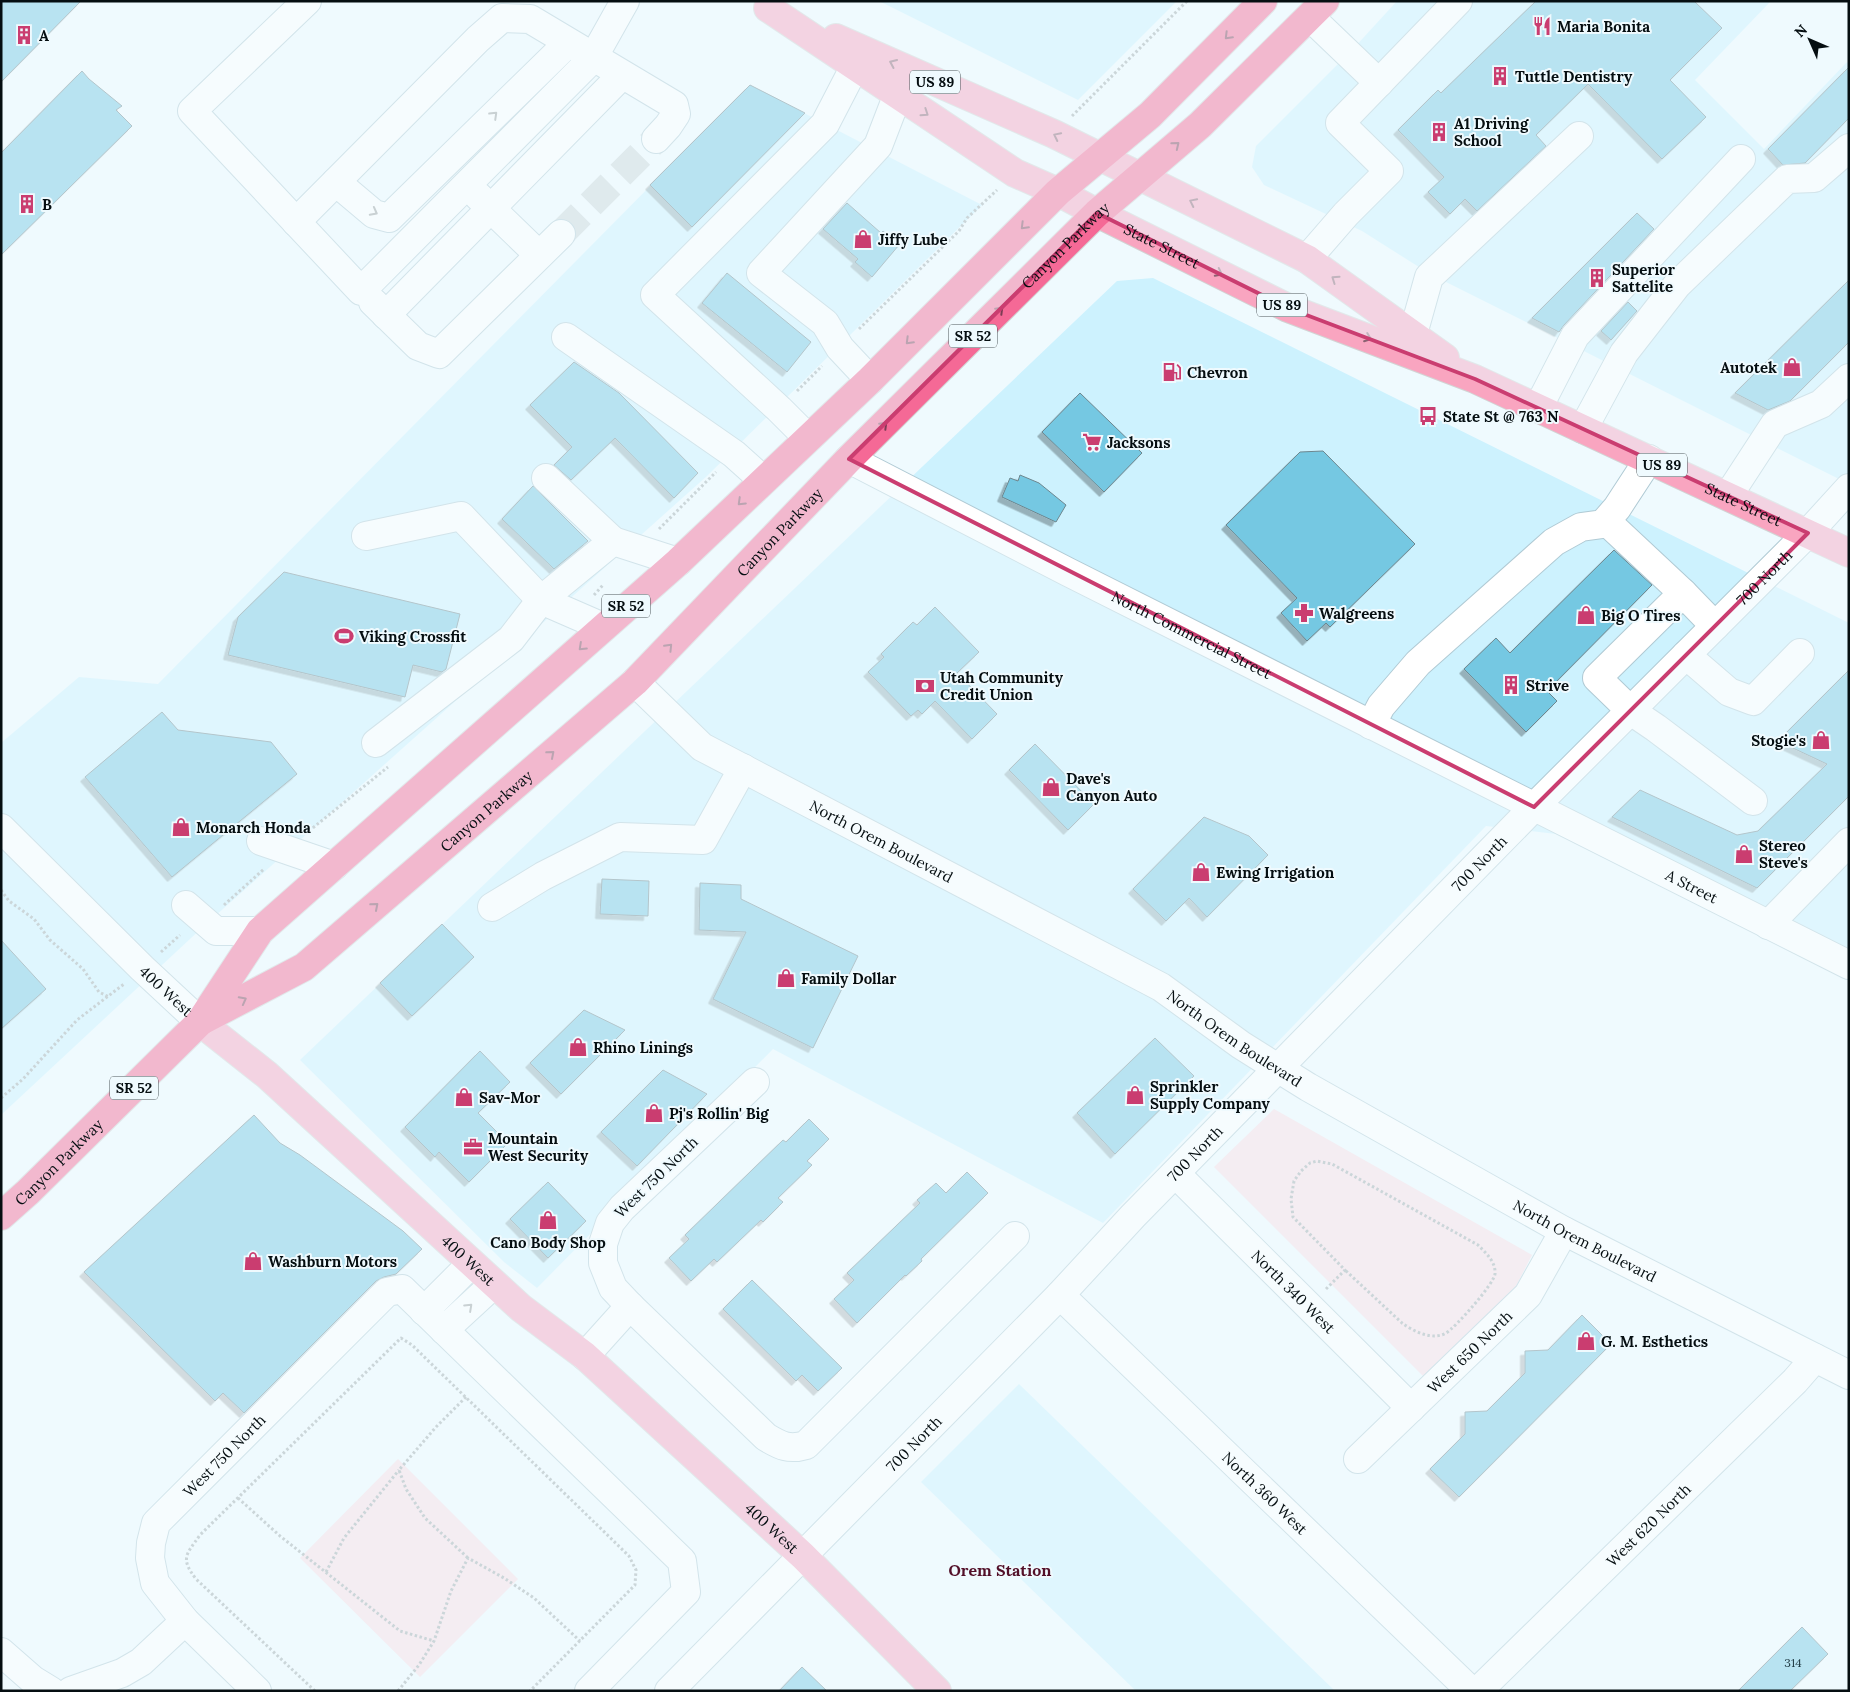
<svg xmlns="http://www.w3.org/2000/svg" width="1850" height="1692" font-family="Lora,serif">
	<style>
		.built { fill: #cdf2fe }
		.green { fill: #fadde4 }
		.building { fill: #75c8e2; stroke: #6d868e; filter: url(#shadow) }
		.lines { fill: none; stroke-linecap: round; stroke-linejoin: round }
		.minor-tunnel { stroke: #ccd7da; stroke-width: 28; stroke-dasharray: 28 14; stroke-linecap: butt }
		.minor-casing { stroke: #b0cad4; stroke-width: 30 }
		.major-casing { stroke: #d2d4d4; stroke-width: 30 }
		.highway-casing { stroke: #d2d4d4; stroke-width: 30 }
		.path { stroke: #a0aaae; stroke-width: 3; stroke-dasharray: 2.5 2.5; stroke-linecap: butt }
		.minor { stroke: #fff; stroke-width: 28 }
		.major { stroke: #f9a5c0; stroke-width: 28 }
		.highway { stroke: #f56996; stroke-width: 28 }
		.oneway { stroke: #7d3c54 }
		.oneway2 { stroke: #8b6171 }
		.oneway3 { stroke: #9b9fa0 }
		.marked { fill: none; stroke: #ca3d70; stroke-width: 4; stroke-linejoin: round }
		.labels { text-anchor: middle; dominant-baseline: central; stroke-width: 4; stroke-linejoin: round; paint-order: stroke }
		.number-label { font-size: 12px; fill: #213c45 }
		.shield { fill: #effafe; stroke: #4b5558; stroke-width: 1 }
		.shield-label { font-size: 14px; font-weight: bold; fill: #050e11 }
		.poi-label { font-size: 15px; font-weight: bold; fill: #050e11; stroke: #effafe; text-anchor: start }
		.street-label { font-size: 15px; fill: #050e11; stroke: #effafe }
		.neighbourhood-label { font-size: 16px; font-weight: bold; fill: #531029; stroke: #effafe }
	</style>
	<defs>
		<filter id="shadow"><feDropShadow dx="-4.5" dy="4.5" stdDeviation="0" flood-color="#0004"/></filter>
	</defs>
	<rect width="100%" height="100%" fill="#effafe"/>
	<path class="built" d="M879,1H1177L1078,100Z
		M1397,1H1771L1695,80L1764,149L1847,62L1849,64V484L1430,274L1362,231L1264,185L1252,167L1256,146L1353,49Z
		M750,85L982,205L707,476L205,925L1,1115V743L79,677L158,684Z
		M1153,278L1849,623V980L1556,834L1486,826L1103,1223L773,1049L537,1288L504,1262L300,1060L1117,281Z
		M1019,1384L1335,1691H1136L921,1482Z"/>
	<path class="green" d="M1274,1109L1532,1255L1512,1294L1424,1377L1214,1167Z
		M398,1459L518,1579L420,1677L300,1558Z"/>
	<path class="building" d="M1,1H81L1,82Z
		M1536,1H1694L1722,28L1670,80L1706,117L1662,159L1588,84L1536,135L1546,146L1477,211L1465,199L1450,214L1428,192L1444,177L1398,130L1438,90L1441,93Z
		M1849,67V118L1805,163L1783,165L1768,149Z
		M82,71L89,79L122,106L116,110L132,126L1,255V153Z
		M750,85L805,113L692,227L650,185Z
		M847,203L881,233L883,231L899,245L872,277L855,262L858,259L823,229Z
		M1637,213L1654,229L1564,325L1559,332L1532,318Z
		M727,273L811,342L787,372L702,303Z
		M1849,280V342L1790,401L1768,410L1735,393Z
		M1628,302L1637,311L1611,340L1601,331Z
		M574,362L619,393L698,473L674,498L615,438L571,480L554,465L572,447L530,405Z
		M1080,393L1142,453L1104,492L1042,432Z
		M1323,451L1415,544L1330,627L1326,623L1307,641L1281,613L1297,598L1226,525L1300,452Z
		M1020,475L1039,483L1066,505L1056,522L1002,497L1010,478L1018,481Z
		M533,486L588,541L554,569L502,519Z
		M1614,550L1652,585L1547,691L1557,701L1526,732L1464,669L1496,638L1510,653Z
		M284,572L460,614L446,669L442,672L413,665L405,697L228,655L238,617Z
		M935,607L979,652L957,673L997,714L972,739L935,701L922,714L918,710L911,716L868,672L884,657L881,654L913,622L917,625Z
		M1849,670V796L1757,888L1612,817L1640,790L1737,835L1758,831L1827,764L1778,741Z
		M162,712L178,730L271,742L297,774L172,877L85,777Z
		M1035,744L1094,804L1068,830L1009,770Z
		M1204,817L1249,836L1268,855L1207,917L1189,898L1166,921L1133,889Z
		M602,879L649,881L648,916L600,914Z
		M700,883L741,885V899L858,956L813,1048L713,999L746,932L699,930Z
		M442,924L474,957L412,1016L380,983Z
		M1,940L46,989L1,1029Z
		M584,1010L625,1030L561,1094L530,1063Z
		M1155,1038L1194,1076L1115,1154L1077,1113Z
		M480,1051L510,1082L478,1113L508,1143L469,1182L439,1152L435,1157L405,1127Z
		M663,1070L707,1094L637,1166L601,1132Z
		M254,1115L280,1143L300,1155L403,1231L422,1249L396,1274L384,1277L376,1281L244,1413L223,1393L215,1401L84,1272Z
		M809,1119L829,1139L807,1161L812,1165L778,1198L783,1202L763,1222L761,1220L717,1262L714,1259L691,1281L669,1258L689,1239L685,1235L783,1140L786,1142Z
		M967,1172L988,1193L921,1259L922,1261L906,1276L905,1275L857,1323L834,1299L854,1280L847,1273L920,1203L917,1200L936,1183L946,1193Z
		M548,1182L586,1221L548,1258L510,1219Z
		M752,1280L842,1368L818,1391L802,1375L796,1381L723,1309Z
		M1582,1315L1611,1344L1459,1497L1430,1469L1465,1434V1412L1487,1411L1525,1373V1351L1548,1350Z
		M1802,1627L1828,1654L1790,1691H1738Z
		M802,1667L827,1691H779Z"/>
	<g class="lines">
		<path class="minor-tunnel" d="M561,234L656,139"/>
		<g class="minor-casing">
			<g id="minor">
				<path d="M307,1L192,111L361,291L593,58L625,1"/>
				<path d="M1310,17L1379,83"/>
				<path d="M336,182L374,214L389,218L568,43"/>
				<path d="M478,196L539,255"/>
				<path d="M296,222L478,39L502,18L530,19L674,105L676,114L668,126L656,139"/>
				<path d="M1307,259L1346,214L1389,171L1340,123L1458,1"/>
				<path d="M373,302L418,346L439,354L561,234"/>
				<path d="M386,315L622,75"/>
				<path d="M1413,334L1429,277L1579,136"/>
				<path d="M566,337L734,454L763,480"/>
				<path d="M870,380L840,348L825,323L761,273L878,146L898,94"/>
				<path d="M1538,408L1575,336L1741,159"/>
				<path d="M1583,429L1624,353L1677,285L1787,179L1814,178L1849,148"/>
				<path d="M808,438L779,409L655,295L825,124L855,66"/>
				<path id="s1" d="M849,459L1068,572L1849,965"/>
				<path d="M1728,496L1775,424L1821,404L1849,378"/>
				<path d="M1606,521L1683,593L1597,678L1631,711L1656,728L1753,801"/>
				<path d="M366,536L461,516L541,600L603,627"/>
				<path d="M613,541L678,562"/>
				<path d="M1683,593L1715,626"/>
				<path d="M1686,655L1729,692L1753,701L1800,653"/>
				<path id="s2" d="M635,682L702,747L1161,987L1241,1045L1308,1087L1564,1231L1849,1375"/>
				<path d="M1371,725L1381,706L1418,663L1554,542L1581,527L1603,524L1617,508L1649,459"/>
				<path d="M376,743L511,639L541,600L613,541L546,478"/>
				<path id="s3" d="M1,828L142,968L200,1022"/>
				<path d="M261,841L334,866"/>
				<path d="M186,905L216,931H260"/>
				<path d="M492,907L543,876L620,837L703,840L743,768"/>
				<path d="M1768,925L1849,842"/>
				<path d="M755,1082L622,1208L610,1223L603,1244V1263L613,1288L630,1306L766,1437C781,1446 789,1450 806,1445L1015,1236"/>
				<path id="s4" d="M1176,1174L1411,1408"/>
				<path id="s5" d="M1060,1295L1471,1691"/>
				<path d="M424,1311L471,1264"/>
				<path d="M444,1330L494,1284"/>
				<path d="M585,1356L630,1306"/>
				<path id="s6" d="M1358,1459L1528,1295L1564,1231"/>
				<path d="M1,1652L33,1680L51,1691"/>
				<path d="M71,1691L122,1673L141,1662L185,1621"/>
				<path id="s7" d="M257,1691L185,1621L155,1583L150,1558L151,1543L156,1523L387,1292L402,1289L682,1561L686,1592L589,1691"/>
				<path id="s8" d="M669,1691L1060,1295L1133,1216L1534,807L1808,533L1849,488"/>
				<path id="s9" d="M1478,1691L1795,1381L1815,1358"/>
			</g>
		</g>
		<g class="major-casing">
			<g id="major">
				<path id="s10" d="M768,8L1015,173L1058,192L1097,213L1288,308L1475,379L1849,553"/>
				<path d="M836,38L1054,134L1307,259L1445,358"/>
				<path id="s11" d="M200,1022L267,1075L521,1308L585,1356L803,1556L937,1691"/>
			</g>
		</g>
		<g class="highway-casing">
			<g id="highway">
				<path id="s12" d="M203,1020L304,967L635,682L849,459L1097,213L1200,125L1325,1"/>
				<path id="s13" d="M1,1216L28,1192L200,1022L260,931L678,562L870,380L1058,192L1150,115L1263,1"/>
			</g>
		</g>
		<path class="path" d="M1072,116L1187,1
			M859,329L959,231L967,218L997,190
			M797,391L822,366
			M659,529L716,472
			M594,595L603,585
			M309,831L388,767
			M1,890L9,901L34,919L50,940L83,969L99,992L109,997
			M224,905L264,869
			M161,952L180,935
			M1,1098L23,1079L77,1020L124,984
			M1326,1289L1345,1270L1293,1217L1291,1199L1294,1181L1301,1171L1310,1163L1317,1161L1332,1164L1478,1245C1486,1253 1496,1262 1495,1274C1494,1284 1455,1328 1446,1333C1432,1341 1413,1331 1402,1323L1345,1270
			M466,1397L436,1427L399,1470L406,1489L425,1518L468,1558
			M238,1498L280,1536L400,1631L434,1641
			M326,1572L344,1538L399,1470
			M315,1691L196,1579C180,1558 186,1555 200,1535L401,1338L412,1345L629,1556L636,1570L635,1585L530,1691
			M398,1691L419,1665L434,1641L451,1591L468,1558L504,1578L534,1598L580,1641"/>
		<use href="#minor" class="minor"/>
		<use href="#major" class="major"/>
		<use href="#highway" class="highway"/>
	</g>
	<defs><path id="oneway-chevron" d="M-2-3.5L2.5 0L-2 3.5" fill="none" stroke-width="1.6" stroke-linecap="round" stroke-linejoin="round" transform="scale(1.25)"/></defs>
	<g class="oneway">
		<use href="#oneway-chevron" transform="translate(1228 36) rotate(135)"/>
		<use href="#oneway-chevron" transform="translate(1176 145) rotate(-39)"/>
		<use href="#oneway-chevron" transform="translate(1024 226) rotate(135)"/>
		<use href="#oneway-chevron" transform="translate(1000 310) rotate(-45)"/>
		<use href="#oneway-chevron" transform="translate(909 341) rotate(135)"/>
		<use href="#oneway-chevron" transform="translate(884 425) rotate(-45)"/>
		<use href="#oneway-chevron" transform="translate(741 502) rotate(136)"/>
		<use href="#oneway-chevron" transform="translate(582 647) rotate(137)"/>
		<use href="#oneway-chevron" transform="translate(669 647) rotate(-46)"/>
		<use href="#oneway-chevron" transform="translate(551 754) rotate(-41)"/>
		<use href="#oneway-chevron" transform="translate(375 906) rotate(-41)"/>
		<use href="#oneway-chevron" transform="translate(243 1000) rotate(-28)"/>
	</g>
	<g class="oneway2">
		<use href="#oneway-chevron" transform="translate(893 63) rotate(-156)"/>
		<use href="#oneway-chevron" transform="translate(925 113) rotate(34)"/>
		<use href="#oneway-chevron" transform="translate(1057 136) rotate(-154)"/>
		<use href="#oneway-chevron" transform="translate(1193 202) rotate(-154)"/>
		<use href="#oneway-chevron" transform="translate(1219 273) rotate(27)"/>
		<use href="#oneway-chevron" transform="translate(1335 279) rotate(-145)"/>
		<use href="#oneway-chevron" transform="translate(1368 338) rotate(21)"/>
	</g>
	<g class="oneway3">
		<use href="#oneway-chevron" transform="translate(494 115) rotate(-44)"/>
		<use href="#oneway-chevron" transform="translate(374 212) rotate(28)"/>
		<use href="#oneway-chevron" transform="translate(469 1307) rotate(-43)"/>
	</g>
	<path d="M0 0H1850V1692H0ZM1097,213L1288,308L1475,379L1808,533L1534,807L849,459Z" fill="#effafe" fill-opacity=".55" fill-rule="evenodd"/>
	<path class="marked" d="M1097,213L1288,308L1475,379L1808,533L1534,807L849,459Z"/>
	<defs>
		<g id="restaurant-bare" transform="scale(1.5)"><path d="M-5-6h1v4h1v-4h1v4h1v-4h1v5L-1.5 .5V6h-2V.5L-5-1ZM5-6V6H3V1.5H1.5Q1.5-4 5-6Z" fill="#ca3d70" stroke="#effafe" stroke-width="2.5" paint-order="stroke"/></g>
		<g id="building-bare" transform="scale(1.5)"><path d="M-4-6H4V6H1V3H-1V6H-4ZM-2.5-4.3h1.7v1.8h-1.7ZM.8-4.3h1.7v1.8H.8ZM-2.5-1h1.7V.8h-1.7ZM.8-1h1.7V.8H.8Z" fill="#ca3d70" stroke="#effafe" stroke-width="2.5" paint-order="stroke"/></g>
		<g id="shop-bare" transform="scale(1.5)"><path d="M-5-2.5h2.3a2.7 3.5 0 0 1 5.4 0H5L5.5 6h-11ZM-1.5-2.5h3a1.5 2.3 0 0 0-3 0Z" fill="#ca3d70" stroke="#effafe" stroke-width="2.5" paint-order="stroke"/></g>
		<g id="fuel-bare" transform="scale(1.5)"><path d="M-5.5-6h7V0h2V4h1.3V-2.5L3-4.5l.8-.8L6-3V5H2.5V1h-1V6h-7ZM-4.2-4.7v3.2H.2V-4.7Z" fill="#ca3d70" stroke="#effafe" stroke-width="2.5" paint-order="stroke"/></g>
		<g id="bus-bare" transform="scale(1.5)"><path d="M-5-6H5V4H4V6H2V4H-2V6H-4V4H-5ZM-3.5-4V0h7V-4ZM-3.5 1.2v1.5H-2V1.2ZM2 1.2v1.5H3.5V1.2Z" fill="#ca3d70" stroke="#effafe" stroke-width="2.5" paint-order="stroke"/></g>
		<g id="supermarket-bare" transform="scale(1.5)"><path d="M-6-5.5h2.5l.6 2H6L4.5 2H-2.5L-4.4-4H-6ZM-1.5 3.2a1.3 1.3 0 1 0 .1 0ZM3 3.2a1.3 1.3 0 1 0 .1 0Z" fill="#ca3d70" stroke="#effafe" stroke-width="2.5" paint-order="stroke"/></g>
		<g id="pharmacy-bare" transform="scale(1.5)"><path d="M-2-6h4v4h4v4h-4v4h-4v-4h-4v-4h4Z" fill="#ca3d70" stroke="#effafe" stroke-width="2.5" paint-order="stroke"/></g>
		<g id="stadium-bare" transform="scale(1.5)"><path d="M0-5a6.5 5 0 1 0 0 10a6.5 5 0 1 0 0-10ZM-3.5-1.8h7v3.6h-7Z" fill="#ca3d70" stroke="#effafe" stroke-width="2.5" paint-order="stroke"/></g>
		<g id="bank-bare" transform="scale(1.5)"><path d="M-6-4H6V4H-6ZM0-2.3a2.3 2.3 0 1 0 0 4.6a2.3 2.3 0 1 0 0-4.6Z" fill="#ca3d70" stroke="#effafe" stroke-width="2.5" paint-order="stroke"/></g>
		<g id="office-bare" transform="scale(1.5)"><path d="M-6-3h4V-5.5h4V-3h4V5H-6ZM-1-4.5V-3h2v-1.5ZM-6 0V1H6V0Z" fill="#ca3d70" stroke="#effafe" stroke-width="2.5" paint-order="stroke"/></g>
	</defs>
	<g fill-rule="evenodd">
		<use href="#restaurant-bare" x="1542" y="26"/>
		<use href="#building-bare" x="24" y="35"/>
		<use href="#building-bare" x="1500" y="76"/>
		<use href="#building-bare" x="1439" y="132"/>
		<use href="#building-bare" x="27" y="204"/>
		<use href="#shop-bare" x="863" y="239"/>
		<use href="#building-bare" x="1597" y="278"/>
		<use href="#shop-bare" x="1792" y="367"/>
		<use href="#fuel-bare" x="1172" y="372"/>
		<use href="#bus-bare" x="1428" y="416"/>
		<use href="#supermarket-bare" x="1092" y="442"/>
		<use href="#pharmacy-bare" x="1304" y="613"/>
		<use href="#shop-bare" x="1586" y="615"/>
		<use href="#stadium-bare" x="344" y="636"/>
		<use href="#building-bare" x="1511" y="685"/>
		<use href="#bank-bare" x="925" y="686"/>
		<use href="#shop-bare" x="1821" y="740"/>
		<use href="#shop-bare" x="1051" y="787"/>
		<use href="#shop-bare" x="181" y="827"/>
		<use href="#shop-bare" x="1744" y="854"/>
		<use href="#shop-bare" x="1201" y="872"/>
		<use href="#shop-bare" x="786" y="978"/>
		<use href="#shop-bare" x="578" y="1047"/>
		<use href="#shop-bare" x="1135" y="1095"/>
		<use href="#shop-bare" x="464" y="1097"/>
		<use href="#shop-bare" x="654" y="1113"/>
		<use href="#office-bare" x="473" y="1147"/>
		<use href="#shop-bare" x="548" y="1220"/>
		<use href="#shop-bare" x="253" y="1261"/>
		<use href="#shop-bare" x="1586" y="1341"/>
	</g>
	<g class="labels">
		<g class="number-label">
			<text x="1793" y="1662">314</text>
		</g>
		<g class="shield">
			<rect x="910" y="70.5" width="50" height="23" rx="4"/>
			<rect x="1257" y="293.5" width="50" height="23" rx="4"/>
			<rect x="949" y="324.5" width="48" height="23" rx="4"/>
			<rect x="1637" y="453.5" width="50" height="23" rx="4"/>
			<rect x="602" y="594.5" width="48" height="23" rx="4"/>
			<rect x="110" y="1076.5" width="48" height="23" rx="4"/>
		</g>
		<g class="shield-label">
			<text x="935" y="82">US 89</text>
			<text x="1282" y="305">US 89</text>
			<text x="973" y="336">SR 52</text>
			<text x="1662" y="465">US 89</text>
			<text x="626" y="606">SR 52</text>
			<text x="134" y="1088">SR 52</text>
		</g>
		<g class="poi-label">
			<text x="1557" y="26">Maria Bonita</text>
			<text x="39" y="35">A</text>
			<text x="1515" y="76">Tuttle Dentistry</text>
			<text x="1454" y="123">A1 Driving<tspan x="1454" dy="17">School</tspan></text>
			<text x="42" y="204">B</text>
			<text x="878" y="239">Jiffy Lube</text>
			<text x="1612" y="269">Superior<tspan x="1612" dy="17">Sattelite</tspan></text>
			<text x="1777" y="367" text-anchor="end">Autotek</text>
			<text x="1187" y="372">Chevron</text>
			<text x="1443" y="416">State St @ 763 N</text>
			<text x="1107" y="442">Jacksons</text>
			<text x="1319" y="613">Walgreens</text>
			<text x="1601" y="615">Big O Tires</text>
			<text x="359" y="636">Viking Crossfit</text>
			<text x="940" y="677">Utah Community<tspan x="940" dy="17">Credit Union</tspan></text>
			<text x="1526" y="685">Strive</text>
			<text x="1806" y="740" text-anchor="end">Stogie's</text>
			<text x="1066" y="778">Dave's<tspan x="1066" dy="17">Canyon Auto</tspan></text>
			<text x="196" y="827">Monarch Honda</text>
			<text x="1759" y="845">Stereo<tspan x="1759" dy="17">Steve's</tspan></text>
			<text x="1216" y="872">Ewing Irrigation</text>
			<text x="801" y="978">Family Dollar</text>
			<text x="593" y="1047">Rhino Linings</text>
			<text x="1150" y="1086">Sprinkler<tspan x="1150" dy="17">Supply Company</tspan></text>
			<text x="479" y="1097">Sav-Mor</text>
			<text x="669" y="1113">Pj's Rollin' Big</text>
			<text x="488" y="1138">Mountain<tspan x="488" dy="17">West Security</tspan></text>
			<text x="548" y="1242" text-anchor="middle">Cano Body Shop</text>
			<text x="268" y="1261">Washburn Motors</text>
			<text x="1601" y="1341">G. M. Esthetics</text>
		</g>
		<g class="street-label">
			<text stroke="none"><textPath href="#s10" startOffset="461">State Street</textPath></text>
			<text stroke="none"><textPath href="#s12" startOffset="1164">Canyon Parkway</textPath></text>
			<text stroke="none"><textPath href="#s10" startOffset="1098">State Street</textPath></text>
			<text stroke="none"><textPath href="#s12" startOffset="759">Canyon Parkway</textPath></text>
			<text stroke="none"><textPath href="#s8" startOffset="1562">700 North</textPath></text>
			<text stroke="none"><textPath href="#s1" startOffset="385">North Commercial Street</textPath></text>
			<text stroke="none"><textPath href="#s12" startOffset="354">Canyon Parkway</textPath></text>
			<text stroke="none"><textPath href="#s2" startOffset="296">North Orem Boulevard</textPath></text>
			<text stroke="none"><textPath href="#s8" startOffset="1158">700 North</textPath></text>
			<text stroke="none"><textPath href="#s1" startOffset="945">A Street</textPath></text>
			<text stroke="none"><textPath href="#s3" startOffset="232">400 West</textPath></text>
			<text stroke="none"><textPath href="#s2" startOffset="701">North Orem Boulevard</textPath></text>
			<text stroke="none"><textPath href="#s8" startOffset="752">700 North</textPath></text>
			<text stroke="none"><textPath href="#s13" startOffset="79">Canyon Parkway</textPath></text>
			<text transform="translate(656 1177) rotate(-44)">West 750 North</text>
			<text stroke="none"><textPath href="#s2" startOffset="1106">North Orem Boulevard</textPath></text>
			<text stroke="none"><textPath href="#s11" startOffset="359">400 West</textPath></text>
			<text stroke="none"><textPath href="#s4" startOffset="166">North 340 West</textPath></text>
			<text stroke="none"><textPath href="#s6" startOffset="155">West 650 North</textPath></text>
			<text stroke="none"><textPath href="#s8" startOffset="348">700 North</textPath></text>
			<text stroke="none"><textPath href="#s7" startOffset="306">West 750 North</textPath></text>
			<text stroke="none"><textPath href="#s5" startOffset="285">North 360 West</textPath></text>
			<text stroke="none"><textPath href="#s9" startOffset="238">West 620 North</textPath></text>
			<text stroke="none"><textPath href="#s11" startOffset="764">400 West</textPath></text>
		</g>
		<g class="neighbourhood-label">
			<text x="1000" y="1570">Orem Station</text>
		</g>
	</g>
	<rect width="1850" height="1692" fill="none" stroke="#050e11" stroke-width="5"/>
	<g transform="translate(1810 40) rotate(315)" stroke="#effafe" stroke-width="4" paint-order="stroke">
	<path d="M0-4L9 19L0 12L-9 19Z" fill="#050e11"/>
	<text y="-8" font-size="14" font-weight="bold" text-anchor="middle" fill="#050e11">N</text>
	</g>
</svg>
